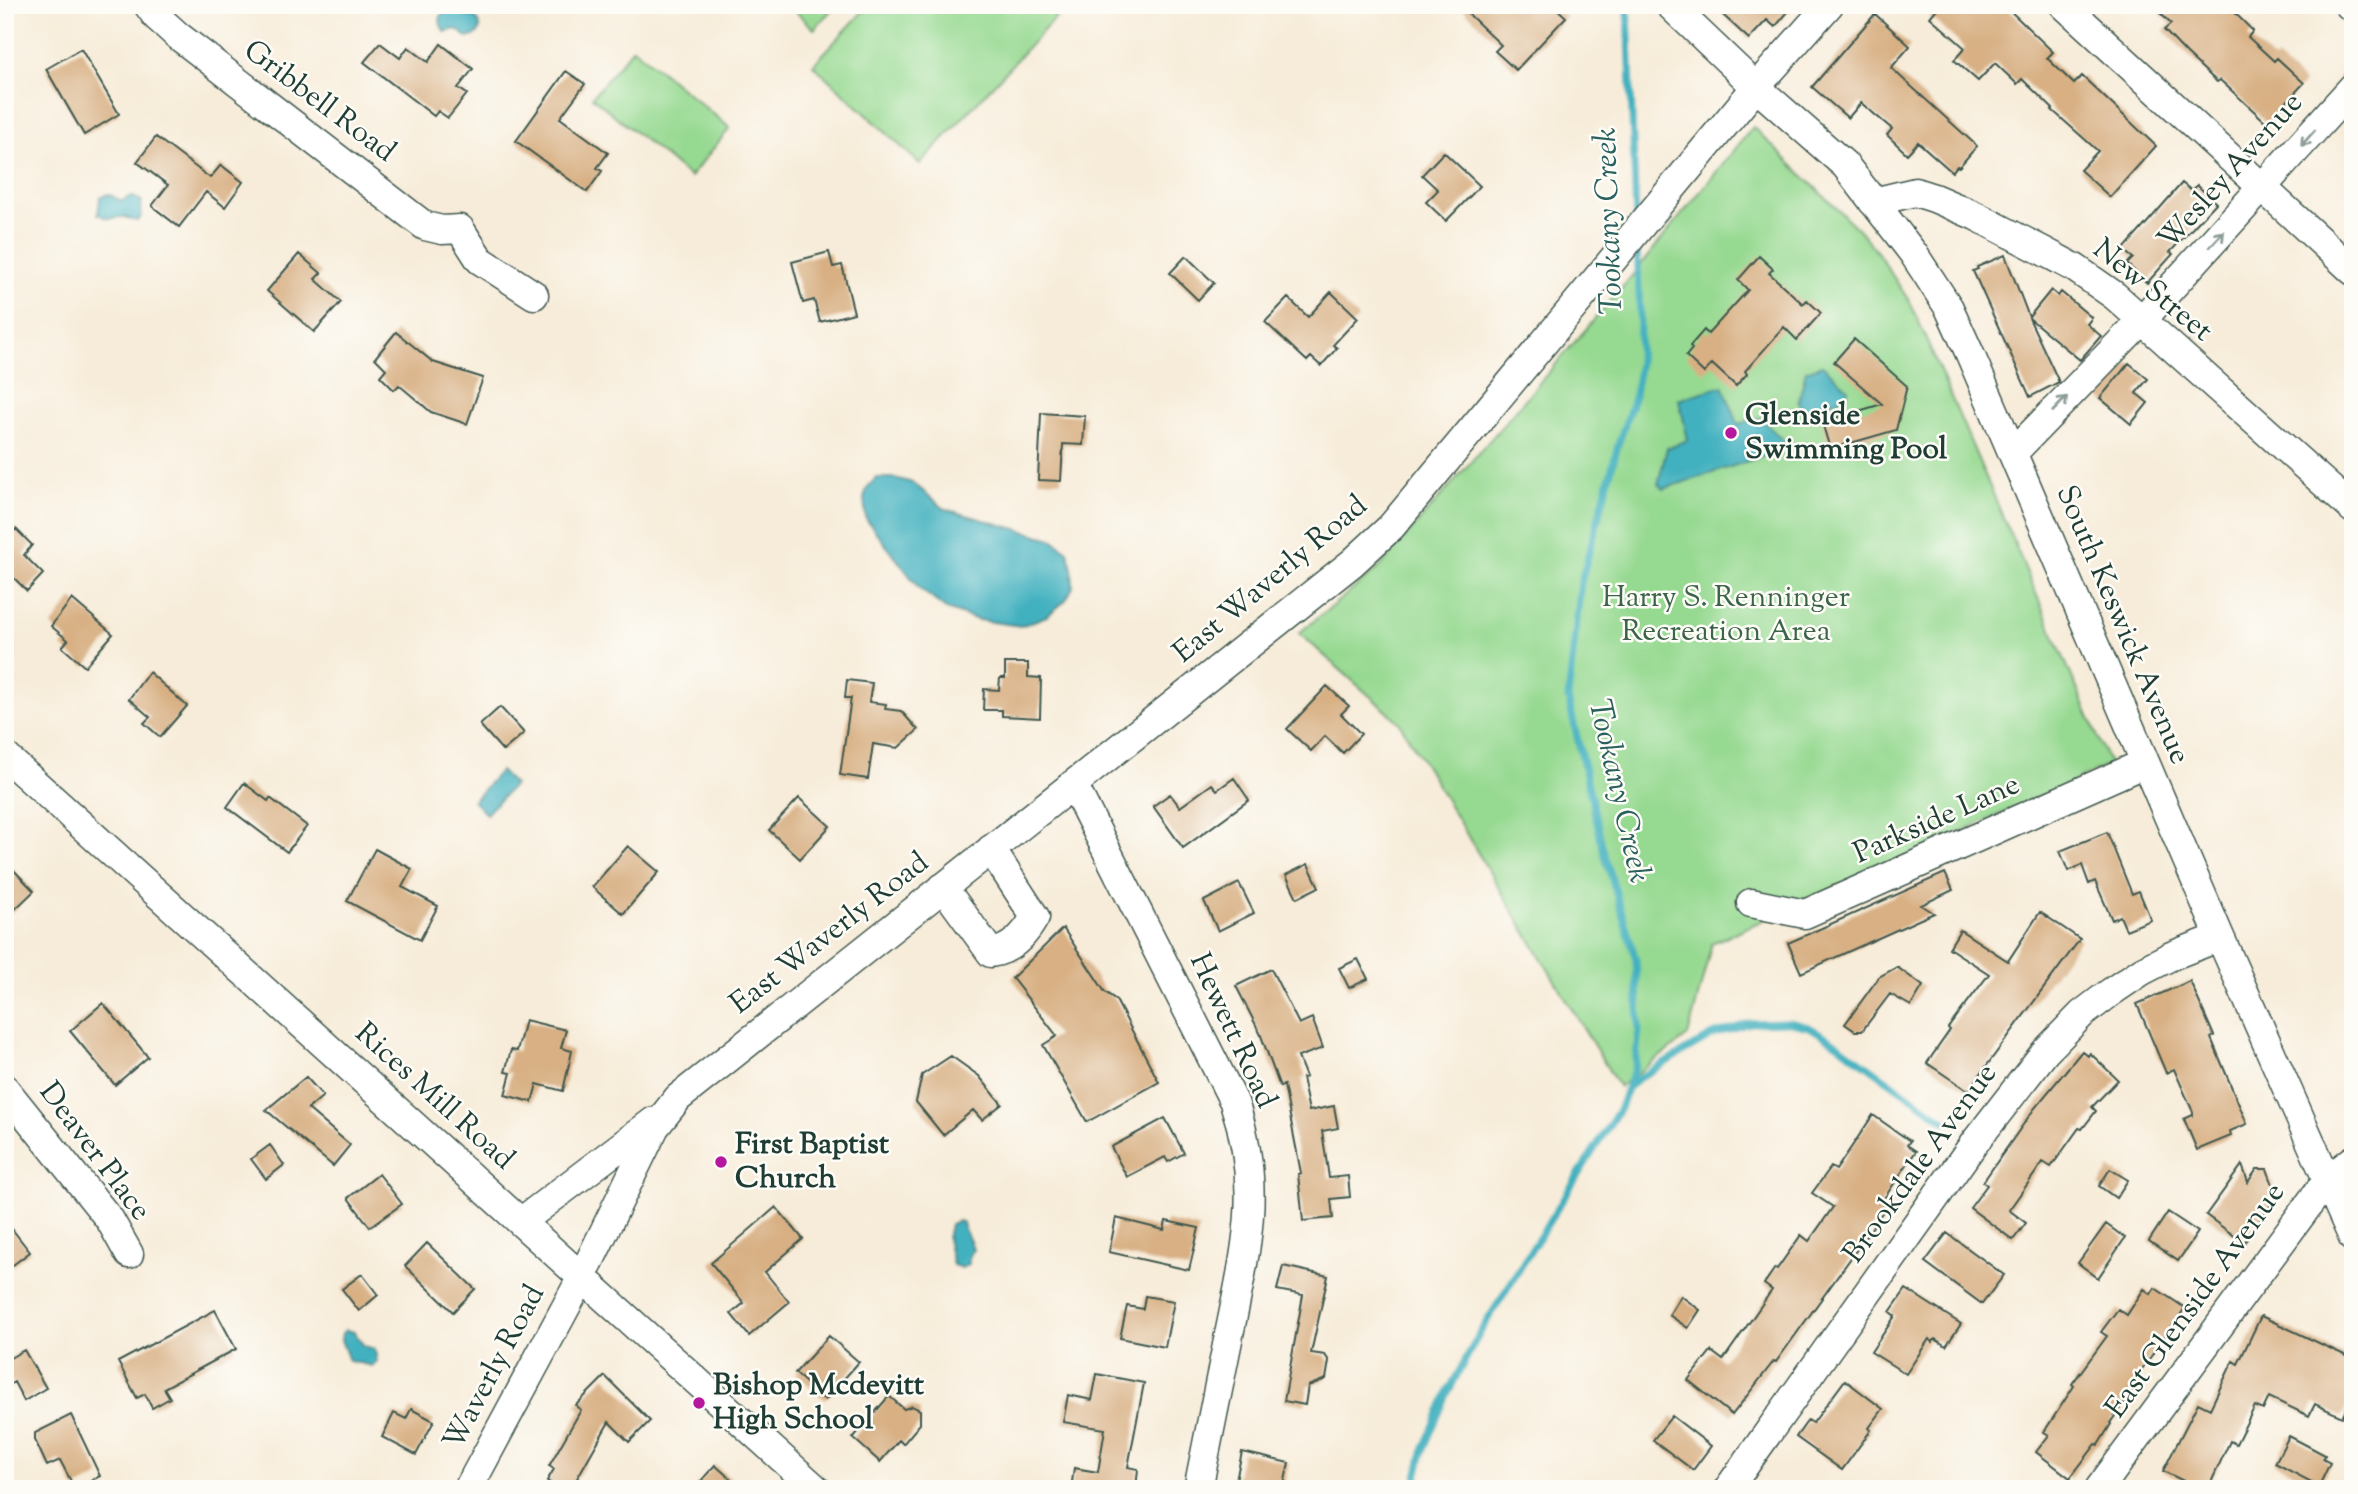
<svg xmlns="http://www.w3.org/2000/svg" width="2358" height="1494" font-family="'Sorts Mill Goudy',serif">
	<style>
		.green { fill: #96d991; stroke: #5a8b62; stroke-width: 2 }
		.water { fill: #43b1bf; stroke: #31777a; stroke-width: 2 }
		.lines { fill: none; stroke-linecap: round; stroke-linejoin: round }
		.stream { stroke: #43b1bf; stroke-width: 7 }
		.building { fill: #d8b084 }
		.minor-casing { stroke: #3f574d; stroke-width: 31 }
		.minor { stroke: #fff; stroke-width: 28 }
		.oneway { stroke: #8f9e9a }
		.poi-dot { fill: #b5179e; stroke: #fdfcf7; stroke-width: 2.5 }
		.labels { text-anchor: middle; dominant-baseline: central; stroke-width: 5; stroke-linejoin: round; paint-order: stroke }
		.street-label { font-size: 30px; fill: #1f3d34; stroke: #fdfcf7 }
		.poi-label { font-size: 30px; font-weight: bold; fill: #1f3d34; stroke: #fdfcf7; text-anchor: start }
		.park-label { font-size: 30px; fill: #3d644b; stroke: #fdfcf7 }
		.water-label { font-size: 32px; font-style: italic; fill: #2a605e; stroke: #fdfcf7 }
	</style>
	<rect width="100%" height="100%" fill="#fdfcf7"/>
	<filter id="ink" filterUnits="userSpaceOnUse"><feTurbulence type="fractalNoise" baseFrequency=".0143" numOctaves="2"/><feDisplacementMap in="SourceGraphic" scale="14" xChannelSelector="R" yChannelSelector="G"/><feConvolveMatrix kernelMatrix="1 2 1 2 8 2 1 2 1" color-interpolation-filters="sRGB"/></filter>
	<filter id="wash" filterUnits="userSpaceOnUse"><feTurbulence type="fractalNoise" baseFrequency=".00686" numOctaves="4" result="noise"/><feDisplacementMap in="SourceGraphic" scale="28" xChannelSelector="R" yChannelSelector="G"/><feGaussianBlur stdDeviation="1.57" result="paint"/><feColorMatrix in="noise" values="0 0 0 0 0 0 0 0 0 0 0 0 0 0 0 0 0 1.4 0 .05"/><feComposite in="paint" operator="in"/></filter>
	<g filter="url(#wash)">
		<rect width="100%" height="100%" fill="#f7ecd9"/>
		<path class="green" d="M789,5H836L814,29Z
			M869,5H1067L920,164L813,65Z
			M633,48L730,128L690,177L592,97Z
			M1753,127L1859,230L1878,253L1911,304L2110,765L1712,943L1688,1036L1619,1087L1399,722L1299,633L1378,569L1626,283Z"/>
		<path class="water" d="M457,7L467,16H474C483,26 482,35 468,38L456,29L445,32C438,23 439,17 445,8Z
			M108,194L122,201L131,196L142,201L140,209L142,215L138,221C134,221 131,219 127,218C116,214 113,223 98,214L100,197Z
			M1822,365L1848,388L1846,397L1805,409L1798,403L1806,371Z
			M1723,386L1738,424L1760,418L1786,443L1785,449L1663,489L1658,484L1667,448L1688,440L1679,399Z
			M876,478H895L913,483L945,509L1052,539L1068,551L1072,568L1073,587L1065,601L1047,616L1021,626L978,620L946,609L919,588L866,519L864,498L867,488Z
			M500,771L514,785L486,814L473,801Z
			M957,1221L962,1222C964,1233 972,1241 973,1251L970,1254L968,1264L962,1268L953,1265L947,1239L950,1224Z
			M346,1330L354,1332L364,1346L375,1349L377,1361L372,1366L349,1361L341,1340L342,1333Z"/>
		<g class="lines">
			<path class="stream" d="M1628,11L1636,220
				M1630,1086L1636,1080L1713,1035L1750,1023L1789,1022L1809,1027L1830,1039L1946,1122
				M1414,1489L1424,1448L1448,1392L1482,1329L1620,1108L1635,1067L1639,1029L1636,960L1603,849L1568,698L1581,582L1618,445L1635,395L1639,367L1640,316L1637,246"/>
		</g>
		<g id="blocks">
			<path class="building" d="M1459,5H1553L1566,17L1516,70L1495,51L1501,45Z
				M1712,5H1794L1775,27L1767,20L1749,39Z
				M1940,5H2004L2053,52L2047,58L2074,84L2082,76L2156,146L2110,197L2080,170L2098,151L2052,110L2053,109L2022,79L2017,84L1995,63L1978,81L1954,60L1965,48L1930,17Z
				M2152,5H2227L2253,31L2248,37L2274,61L2277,58L2304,83L2267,123L2220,80L2217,82L2187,54L2164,30L2171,24Z
				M1875,14L1910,46L1891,68L1977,146L1959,167L1957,166L1952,172L1918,142L1907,154L1887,135L1892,129L1861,103L1848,118L1812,87Z
				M380,43L400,58L408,47L428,62L441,44L473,69L458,88L467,94L448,118L438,111L434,116L364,62Z
				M81,49L119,114L84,135L46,69Z
				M566,71L585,84L560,118L608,153L597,168L602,171L587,192L516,141Z
				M156,137L210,178L221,165L243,182L225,207L206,192L179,227L152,206L168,185L137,162Z
				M1444,152L1480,186L1446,221L1426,202L1438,190L1422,175Z
				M2182,183L2192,191L2197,185L2216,203L2170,252L2173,254L2147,283L2127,264L2133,258L2123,250Z
				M829,252L833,267L842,265L854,313L820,322L814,300L803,303L792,262Z
				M299,254L321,273L315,279L341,302L314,332L267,291Z
				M2005,255L2029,317L2051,290L2058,296L2061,292L2092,318L2087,324L2101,336L2080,360L2029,318L2059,382L2030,397L1973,271L1978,269L1977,267Z
				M1186,256L1214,283L1198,300L1170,273Z
				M1759,256L1773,269L1769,273L1803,304L1807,300L1821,313L1797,340L1784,327L1745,371L1747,374L1736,386L1712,364L1704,373L1686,356L1692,349L1690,346L1704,330L1708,334L1748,290L1738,280Z
				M1331,292L1358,318L1333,345L1337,348L1321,366L1311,357L1307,361L1265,322L1288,298L1308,317Z
				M396,332L433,362L483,378L467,424L431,412L399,385L394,390L380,376L386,369L375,358Z
				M1854,339L1907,386L1896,430L1830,449L1822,422L1882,404L1834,362Z
				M2129,363L2148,379L2136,393L2148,403L2131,424L2100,398Z
				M1041,413L1085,416L1083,445L1063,444L1061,481L1038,480Z
				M16,529L32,545L24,555L43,574L27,591L8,572L5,575V537L7,538Z
				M72,599L113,634L85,667L62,647L68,640L51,626Z
				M1005,663H1028V677L1041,678L1040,718L1002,716V710H983L984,689L999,690L1000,678H1005Z
				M149,672L187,706L160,737L144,723L150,717L129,699Z
				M847,680L872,683L869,702L886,704L885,709L901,711L918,730L898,748L873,744L868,779L840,775L851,698H845Z
				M1327,686L1349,706L1341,714L1361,734L1343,753L1325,736L1311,751L1287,729Z
				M500,707L524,733L503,751L480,725Z
				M1234,778L1249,800L1183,848L1153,806L1170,794L1180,807L1212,784L1217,790Z
				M244,783L268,801L270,798L307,826L287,852L227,807Z
				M799,798L830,826L800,859L769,830Z
				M2107,832L2132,894L2139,891L2151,920L2126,930L2120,916L2112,920L2095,881L2089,884L2082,865L2068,871L2060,851Z
				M628,846L659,872L623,914L592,887Z
				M375,849L412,869L402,887L438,906L420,940L347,901Z
				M5,861L34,891L5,919Z
				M1308,864L1319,887L1297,898L1286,875Z
				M1945,873L1953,890L1921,905L1934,913L1801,973L1788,943Z
				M1239,883L1254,913L1218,931L1204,901Z
				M2040,912L2080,939L1968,1091L1927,1063L1950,1030L1948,1028L1989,974L1949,948L1960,930L2008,961Z
				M1063,928L1105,992L1116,1000L1159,1082L1087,1122L1043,1045L1057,1036L1012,978Z
				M1358,959L1368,979L1349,988L1339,968Z
				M1897,967L1923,986L1911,1006L1890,994L1862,1031H1855L1845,1024L1879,977Z
				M1271,969L1299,1024L1312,1018L1323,1048L1298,1057L1306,1077L1302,1078L1309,1111L1334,1106L1338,1128L1322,1131L1329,1178L1348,1176L1350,1197L1331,1199L1333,1218L1303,1221L1298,1174L1301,1173L1284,1085L1280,1087L1260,1033L1236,986Z
				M2190,981L2214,1036L2211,1038L2247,1124L2230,1131L2231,1136L2197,1150L2184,1119L2193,1115V1112L2174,1069L2166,1073L2137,1004Z
				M103,1003L148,1057L115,1085L70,1031Z
				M525,1020L566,1030L561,1048L572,1051L563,1091L537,1084L532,1102L505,1095L511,1073L505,1072L511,1050L517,1051Z
				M2082,1051L2088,1056L2090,1053L2118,1080L2092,1107L2096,1111L2082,1129L2079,1128L2051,1167L2043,1162L2009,1210L2026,1223L2013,1240L1970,1208L1987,1185L1983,1182L2034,1109Z
				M951,1056L979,1076L1002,1104L982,1120L973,1110L943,1135L916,1102L922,1075Z
				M306,1077L323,1096L308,1109L350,1145L333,1166L266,1110Z
				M1873,1115L1910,1141L1907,1145L1916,1151L1881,1203L1886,1207L1853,1255L1776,1362L1774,1361L1732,1415L1688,1380L1711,1351L1723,1360L1772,1290L1764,1284L1775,1268L1777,1269L1801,1235L1809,1241L1833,1207L1812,1193L1831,1167L1836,1170Z
				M1165,1118L1184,1153L1168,1162L1165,1157L1127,1177L1111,1147Z
				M270,1145L284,1165L266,1179L251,1159Z
				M2242,1165L2248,1182L2257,1169H2267L2275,1190L2273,1202L2244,1243L2206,1215Z
				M2110,1169L2128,1180L2116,1198L2099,1186Z
				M379,1174L402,1204L370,1227L348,1198Z
				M776,1207L803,1239L765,1272L789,1302L749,1336L731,1314L744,1303L711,1263Z
				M2168,1212L2198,1232L2178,1261L2149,1241Z
				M1116,1218L1164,1230L1166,1221L1199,1228L1189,1270L1109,1252Z
				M5,1220L30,1252L5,1271Z
				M2106,1224L2125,1238L2098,1278L2078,1263Z
				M1947,1233L2004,1275L1982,1304L1925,1262Z
				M427,1243L475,1289L453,1312L405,1266Z
				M1283,1266L1328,1276L1311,1353L1325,1355L1329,1361L1326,1379L1308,1386L1305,1405L1284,1401L1303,1295L1277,1290Z
				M362,1274L378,1295L359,1311L342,1289Z
				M2155,1288L2185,1308L2135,1379L2139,1382L2110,1423L2111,1424L2098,1445L2096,1444L2070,1478L2036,1452L2049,1435L2044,1432L2074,1386L2072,1384L2107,1336L2101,1332L2118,1309L2127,1315L2144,1289L2151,1294Z
				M1906,1289L1961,1324L1946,1346L1935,1339L1933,1342L1929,1339L1906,1374L1871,1352L1895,1316L1890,1312Z
				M1145,1296L1174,1301L1165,1347L1120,1338L1127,1306L1143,1309Z
				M1681,1296L1700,1310L1688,1328L1669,1315Z
				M215,1310L236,1349L164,1388L170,1398L152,1408L145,1394L137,1398L118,1362Z
				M2261,1316L2353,1359V1394L2342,1417L2315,1404L2309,1416L2269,1397L2263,1410L2255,1406L2236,1444L2230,1441L2208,1489H2200L2163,1471L2198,1403L2210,1409L2233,1361L2238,1364Z
				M829,1336L859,1362L825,1400L795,1373Z
				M24,1350L46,1388L24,1401L14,1382L5,1387V1361Z
				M1097,1374L1144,1383L1128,1467L1138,1469L1136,1489H1071L1074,1468L1098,1472L1105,1429L1063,1422L1068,1395L1092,1400Z
				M605,1376L650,1421L629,1442L609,1422L571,1489H561L547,1481L554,1469L549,1466L581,1410L576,1405Z
				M1845,1380L1883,1409L1869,1428L1871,1430L1842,1470L1796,1437L1808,1420L1813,1423Z
				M889,1396L904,1409L912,1406L920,1410V1424L903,1444L899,1440L880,1462L853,1438Z
				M411,1409L434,1421L416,1455L382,1437L394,1413L406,1419Z
				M71,1415L100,1476L75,1489L60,1460L47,1466L35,1440V1433Z
				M1672,1416L1711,1446L1693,1470L1653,1440Z
				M2289,1436L2325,1455L2323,1459L2330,1463L2319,1486L2275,1463Z
				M1242,1452L1289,1463L1283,1489H1234Z
				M715,1465L742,1489H694Z"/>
		</g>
	</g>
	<g filter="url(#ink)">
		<use href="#blocks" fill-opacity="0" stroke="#3f574d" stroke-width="2"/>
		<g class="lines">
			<g class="minor-casing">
				<path id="minor" d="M148,5L156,16L177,35L425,226L442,230L460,229L480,260L534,295
					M1670,5L1756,87L1845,165L1913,253L1949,308L1970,354L2220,937L2353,1238
					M2064,5L2353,271
					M2349,5L2353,8
					M1873,202L1915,192L1934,198L1976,216L2047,253L2075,268L2115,296L2353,509
					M2013,453L2141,321L2353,87
					M5,756L816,1489
					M1073,784L1234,1102C1263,1188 1246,1250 1229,1335C1219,1387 1208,1438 1198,1489
					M943,887L991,953C1012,950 1025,935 1035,917L991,849
					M1751,903L1805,914L2145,763
					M5,1089L110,1220L129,1254
					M522,1221L654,1121
					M468,1489L581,1279L655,1127L678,1098L1352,563L1391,527L1415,498L1756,87L1829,5
					M1728,1489L1975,1142L2045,1052L2082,1014L2111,992L2142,971L2171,956L2220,937
					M2099,1489L2327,1180L2353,1160"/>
			</g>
			<use href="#minor" class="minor"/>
		</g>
		<defs><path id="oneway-shaft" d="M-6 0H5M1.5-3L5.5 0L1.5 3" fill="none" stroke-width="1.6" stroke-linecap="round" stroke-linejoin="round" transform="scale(1.75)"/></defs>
		<g class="oneway">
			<use href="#oneway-shaft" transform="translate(2308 138) rotate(131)"/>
			<use href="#oneway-shaft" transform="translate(2217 239) rotate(-47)"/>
			<use href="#oneway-shaft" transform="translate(2060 404) rotate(-46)"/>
		</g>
	</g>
	<g class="poi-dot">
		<circle cx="1731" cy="433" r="7"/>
		<circle cx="721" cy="1162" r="7"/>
		<circle cx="699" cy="1403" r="7"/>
	</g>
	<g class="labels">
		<g class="street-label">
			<text transform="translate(319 102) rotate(37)">Gribbell Road</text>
			<text transform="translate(2231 172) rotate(-48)">Wesley Avenue</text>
			<text transform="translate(2152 291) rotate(39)">New Street</text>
			<text transform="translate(1271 580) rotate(-40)">East Waverly Road</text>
			<text transform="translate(2122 625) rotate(67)">South Keswick Avenue</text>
			<text transform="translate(1937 820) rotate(-24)">Parkside Lane</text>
			<text transform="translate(830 934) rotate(-38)">East Waverly Road</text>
			<text transform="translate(1232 1031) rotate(65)">Hewett Road</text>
			<text transform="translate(434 1097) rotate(42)">Rices Mill Road</text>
			<text transform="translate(94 1152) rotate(53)">Deaver Place</text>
			<text transform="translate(1921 1164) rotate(-54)">Brookdale Avenue</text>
			<text transform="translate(2196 1301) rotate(-54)">East Glenside Avenue</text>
			<text transform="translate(495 1368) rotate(-62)">Waverly Road</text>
		</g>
		<g class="poi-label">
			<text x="1745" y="416">Glenside<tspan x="1745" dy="34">Swimming Pool</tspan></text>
			<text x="735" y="1145">First Baptist<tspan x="735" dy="34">Church</tspan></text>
			<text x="713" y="1386">Bishop Mcdevitt<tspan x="713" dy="34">High School</tspan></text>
		</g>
		<g class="park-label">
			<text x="1726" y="598">Harry S. Renninger<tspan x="1726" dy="34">Recreation Area</tspan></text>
		</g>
		<g class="water-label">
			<text transform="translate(1610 221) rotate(-92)">Tookany Creek</text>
			<text transform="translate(1618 791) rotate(77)">Tookany Creek</text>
		</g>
	</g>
	<rect width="2358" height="1494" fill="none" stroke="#fdfcf7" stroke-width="28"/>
</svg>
